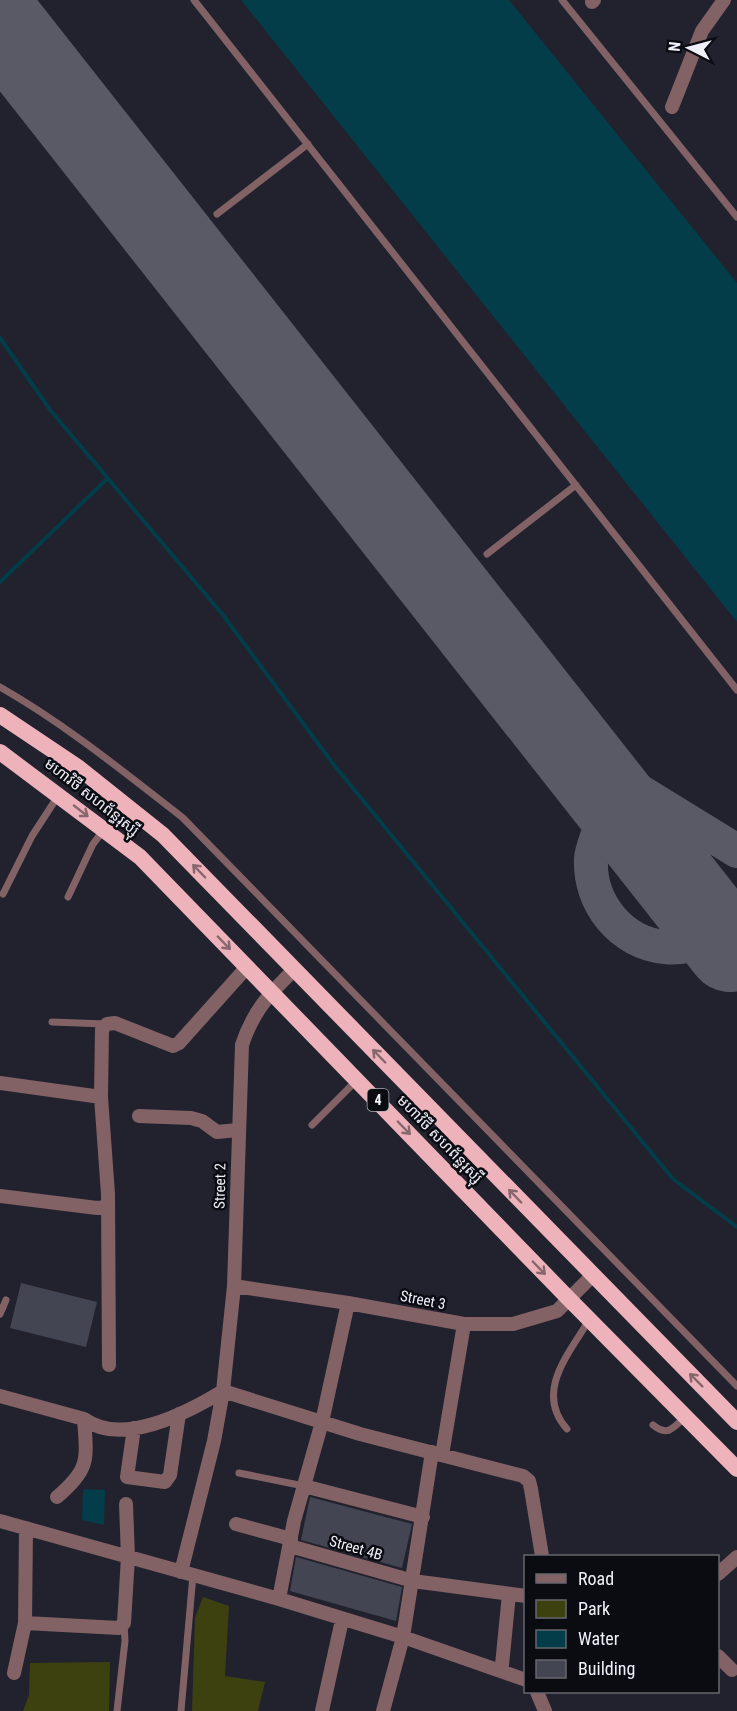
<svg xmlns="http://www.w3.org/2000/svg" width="737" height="1711" font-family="'Roboto Condensed','Noto Sans Khmer',sans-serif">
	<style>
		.green { fill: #3d4110 }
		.water { fill: #033d49 }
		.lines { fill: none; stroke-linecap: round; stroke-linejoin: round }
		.stream { stroke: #033d49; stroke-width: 4 }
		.taxiway { stroke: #595a65; stroke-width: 34 }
		.runway { stroke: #595a65; stroke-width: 86 }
		.building { fill: #444553 }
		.service { stroke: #836266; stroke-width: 7 }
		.minor { stroke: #836266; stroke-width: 14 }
		.trunk { stroke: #edb2ba; stroke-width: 16 }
		.oneway { stroke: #87676e }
		.labels { text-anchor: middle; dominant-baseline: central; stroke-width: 5; stroke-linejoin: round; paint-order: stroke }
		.shield { fill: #0b0c11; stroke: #abacb3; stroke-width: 1.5 }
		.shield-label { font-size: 14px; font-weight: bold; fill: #eff0f9 }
		.street-label { font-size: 15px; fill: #eff0f9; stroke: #0b0c11 }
	</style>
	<rect width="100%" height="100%" fill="#21222e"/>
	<path class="green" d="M203,1597L229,1606L225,1676L265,1682L258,1711H192L195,1618Z
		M110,1662L109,1711H23L29,1695L30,1663Z"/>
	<path class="water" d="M241,0H509L737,283V622Z
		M83,1489L105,1490L104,1525L82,1520Z"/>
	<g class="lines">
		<path class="stream" d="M0,338L51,411L223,615L334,765L673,1179L737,1227
			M0,582L107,479"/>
		<path class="taxiway" d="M0,49L34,66
			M576,752L737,851
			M583,763C589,779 599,797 601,814C603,830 592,843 591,859C589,903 621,943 665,947C694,950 719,937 737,915"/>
		<path class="runway" d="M0,22L730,949"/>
	</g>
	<path class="building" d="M21,1283L97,1302L86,1347L10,1328Z
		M310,1497L412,1524L402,1568L301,1540Z
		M296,1557L402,1587L396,1621L290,1591Z"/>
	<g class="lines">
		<path class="service" d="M194,0L737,690
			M562,0L737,217
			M217,214L308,144
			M487,554L576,485
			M0,687C65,724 124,772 183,818L737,1386
			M3,894L32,836L58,796
			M68,897L93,844L103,831
			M52,1022L105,1024
			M312,1125L356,1081
			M0,1314L6,1300
			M653,1425C668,1437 673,1428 685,1417
			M567,1429C534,1392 569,1354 589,1320
			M239,1473L304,1486
			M117,1711L125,1641L124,1623
			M181,1711L193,1575"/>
		<path class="minor" d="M592,2L594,0
			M672,107L702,31L724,0
			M0,1083L101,1097
			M139,1116L191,1118L202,1121L217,1132L238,1130
			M0,1196L97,1208L106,1207
			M234,1286L348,1303L464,1324H513L557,1311L592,1276
			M109,1365L108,1194L101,1097L102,1029L107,1024L115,1023L173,1046L179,1043L247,967
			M0,1396L84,1419C122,1447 187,1413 223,1391L234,1286L242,1045C253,1011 270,993 295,969
			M134,1428L127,1477L165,1482L170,1475L179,1414
			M442,1455L464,1324
			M304,1486L423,1517
			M57,1497C90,1469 87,1460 84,1419
			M0,1521L279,1599L403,1637L526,1680
			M236,1524L291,1539
			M290,1546L413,1581L526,1596
			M181,1572L214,1441L223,1391L360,1434L523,1476L529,1481L531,1489L542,1556
			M718,1574L737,1557
			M279,1599L294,1521L322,1422L348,1303
			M25,1623L119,1628L124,1623L128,1557L126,1504
			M718,1656L732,1670
			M502,1665L509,1594
			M14,1673L25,1623L26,1528
			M537,1692L545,1711
			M322,1711L342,1620
			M383,1711L403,1637L432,1452"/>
		<path class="trunk" d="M0,715L79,768L163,835L737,1422
			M0,752L140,857L569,1299L737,1469"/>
	</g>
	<defs><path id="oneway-shaft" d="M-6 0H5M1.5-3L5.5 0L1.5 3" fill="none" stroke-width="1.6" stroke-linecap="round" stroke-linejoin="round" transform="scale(1.5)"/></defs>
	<g class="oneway">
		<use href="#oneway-shaft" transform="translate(81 811) rotate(38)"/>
		<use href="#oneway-shaft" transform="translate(199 871) rotate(-134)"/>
		<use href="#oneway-shaft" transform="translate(224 943) rotate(46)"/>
		<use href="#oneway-shaft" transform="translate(379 1056) rotate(-134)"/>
		<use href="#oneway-shaft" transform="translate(404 1128) rotate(46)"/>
		<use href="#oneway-shaft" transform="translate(515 1196) rotate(-134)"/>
		<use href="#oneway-shaft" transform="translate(539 1268) rotate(46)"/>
		<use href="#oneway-shaft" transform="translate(696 1380) rotate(-135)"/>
	</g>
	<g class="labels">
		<rect class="shield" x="367.5" y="1089" width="21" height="22" rx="4.5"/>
		<g class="shield-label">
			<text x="378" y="1100">4</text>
		</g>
		<g class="street-label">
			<text transform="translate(92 797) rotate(38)">មហាវិថី សហព័ន្ធរុស្ស៊ី</text>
			<text transform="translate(440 1139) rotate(46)">មហាវិថី សហព័ន្ធរុស្ស៊ី</text>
			<text transform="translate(220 1186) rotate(-89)">Street 2</text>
			<text transform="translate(423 1300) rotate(11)">Street 3</text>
			<text transform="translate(356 1548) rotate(16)">Street 4B</text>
		</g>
	</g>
	<rect x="524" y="1555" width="195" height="138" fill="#0b0c11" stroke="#66676e" stroke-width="1.5"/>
	<rect x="536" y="1574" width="30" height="9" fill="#836266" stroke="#66676e" stroke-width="1.5"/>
	<text x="578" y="1585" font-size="18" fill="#eff0f9">Road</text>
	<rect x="536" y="1600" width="30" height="18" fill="#3d4110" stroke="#66676e" stroke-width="1.5"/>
	<text x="578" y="1615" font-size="18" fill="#eff0f9">Park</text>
	<rect x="536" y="1630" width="30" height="18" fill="#033d49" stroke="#66676e" stroke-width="1.5"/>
	<text x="578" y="1645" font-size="18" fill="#eff0f9">Water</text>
	<rect x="536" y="1660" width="30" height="18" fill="#444553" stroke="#66676e" stroke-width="1.5"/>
	<text x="578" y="1675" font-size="18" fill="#eff0f9">Building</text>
	<g transform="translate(689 48) rotate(276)" stroke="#0b0c11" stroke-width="4.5" paint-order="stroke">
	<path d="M0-4.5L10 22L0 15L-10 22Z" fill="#eff0f9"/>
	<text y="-9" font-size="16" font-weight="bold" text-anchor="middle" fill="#eff0f9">N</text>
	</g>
</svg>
